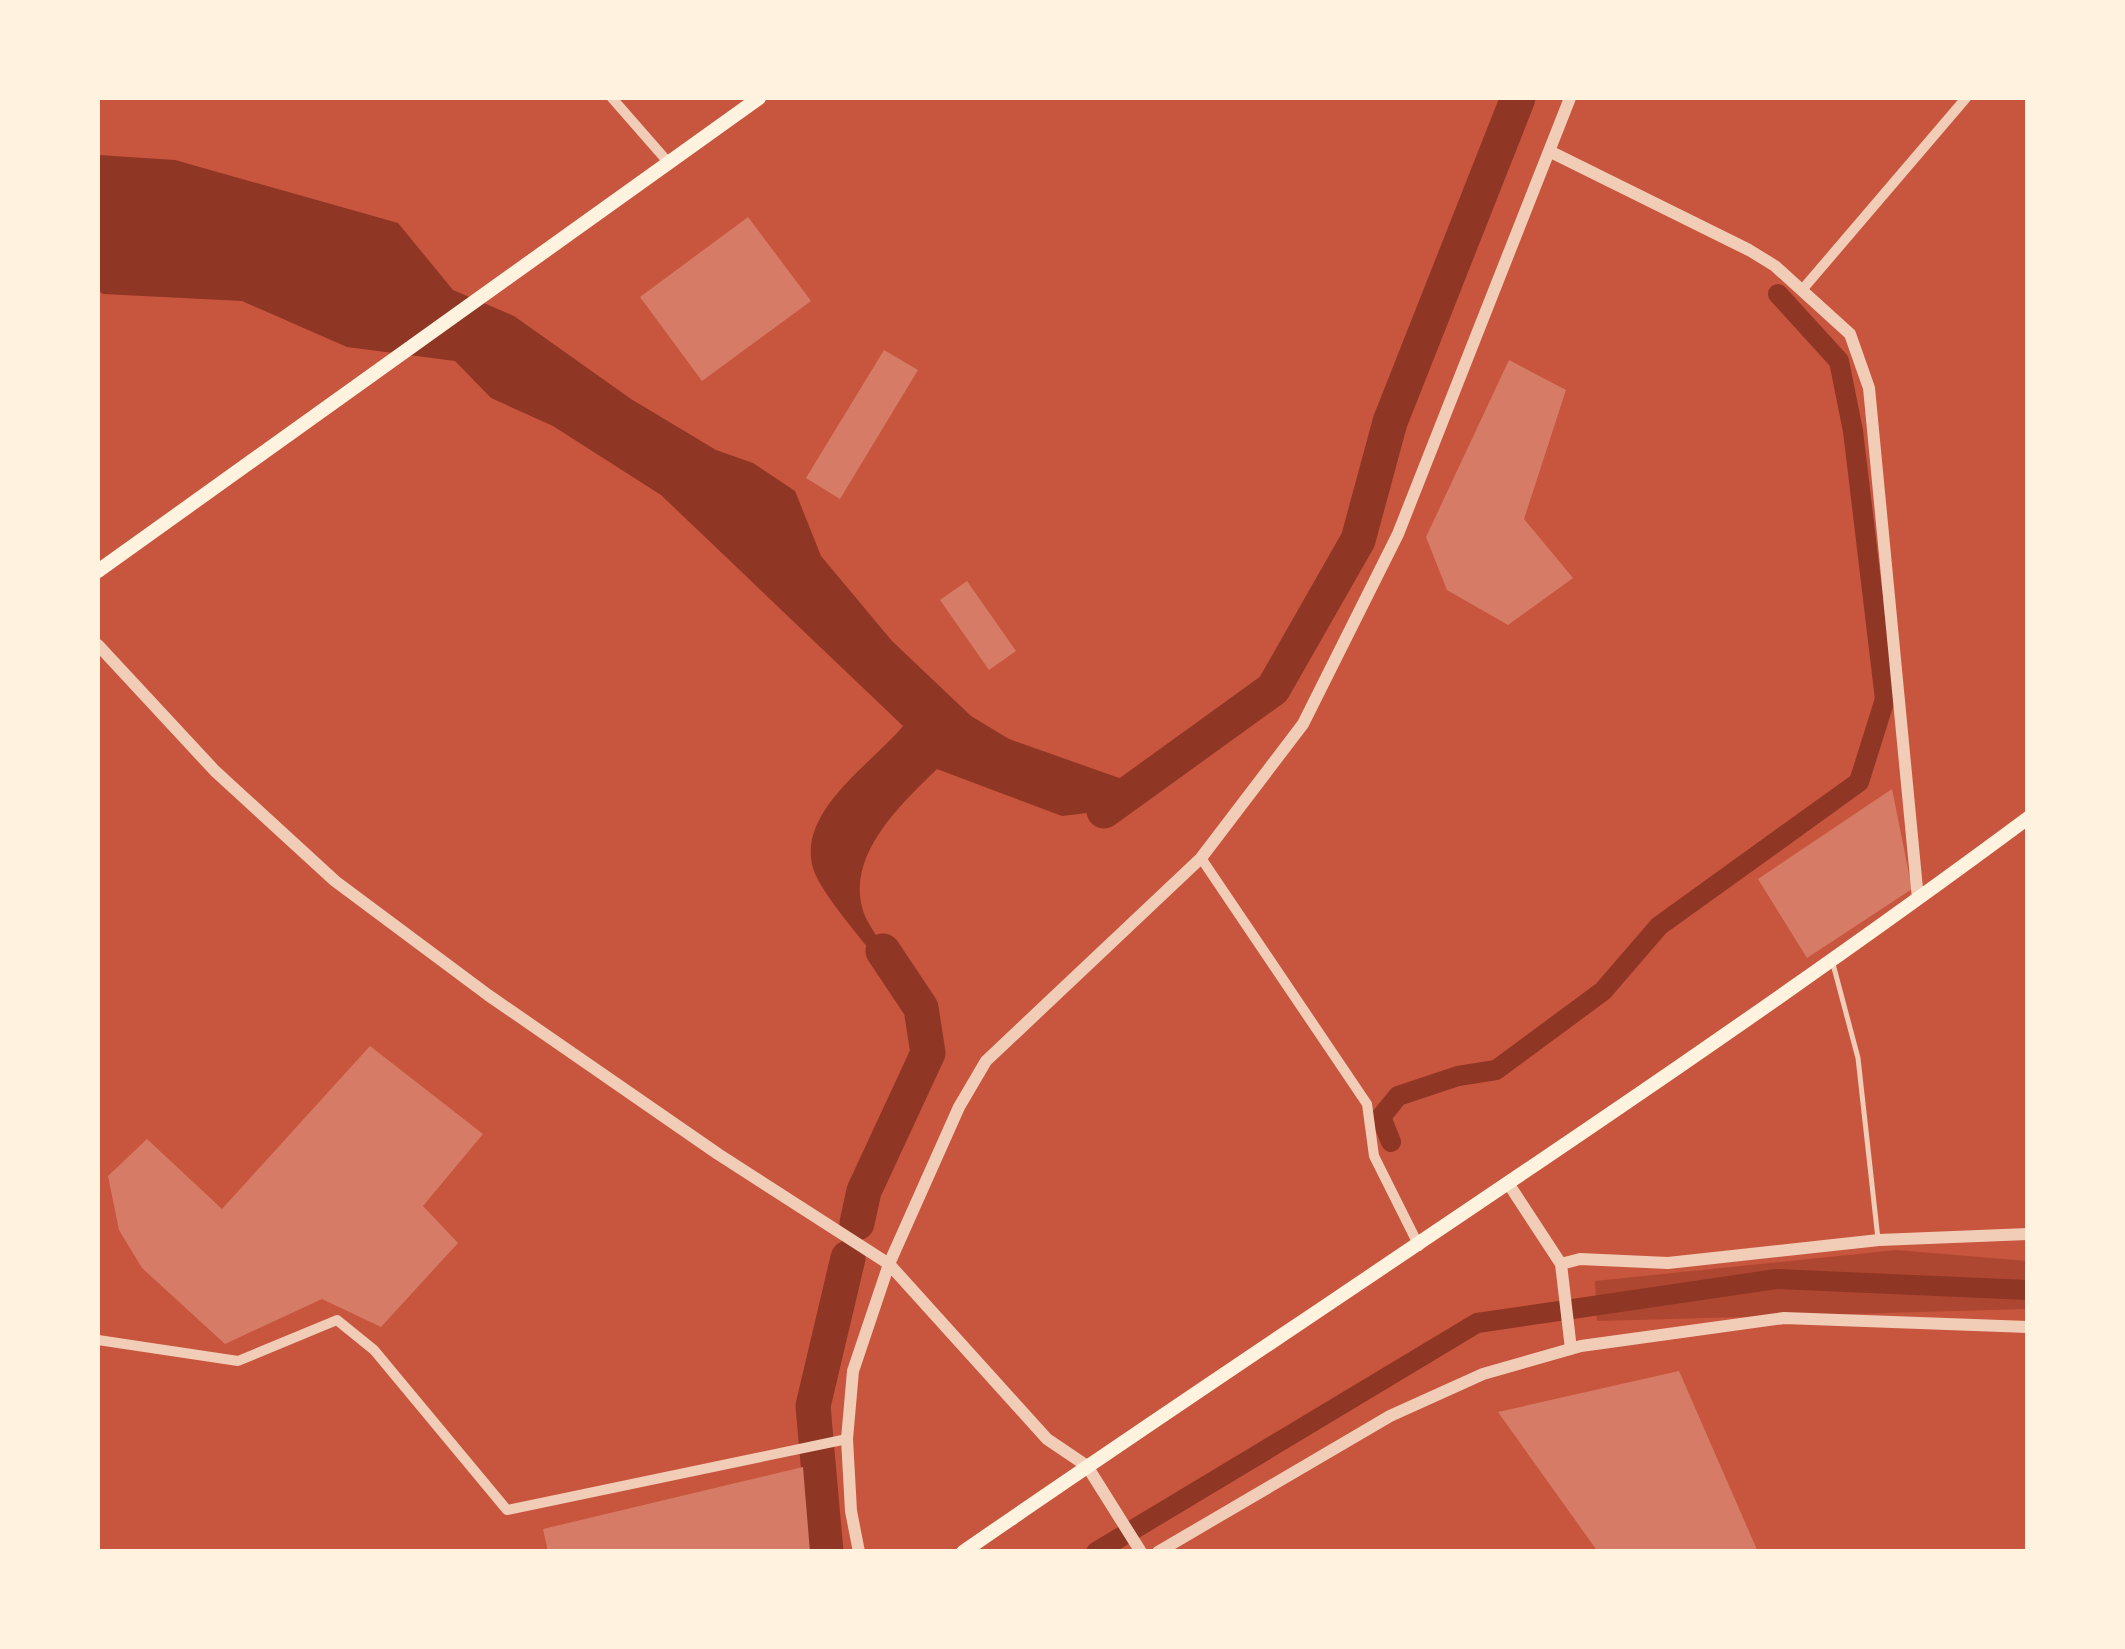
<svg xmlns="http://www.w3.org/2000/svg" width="2125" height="1649" font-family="'Source Serif 4',serif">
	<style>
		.green { fill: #ae4732 }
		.water { fill: #8f3625 }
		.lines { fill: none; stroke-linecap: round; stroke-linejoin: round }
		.canal { stroke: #8f3625; stroke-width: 20 }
		.river { stroke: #8f3625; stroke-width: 35 }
		.building { fill: #d67c66 }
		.service { stroke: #f1ccb7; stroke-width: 5 }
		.minor { stroke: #f1ccb7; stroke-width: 10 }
		.tertiary { stroke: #f1ccb7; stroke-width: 12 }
		.secondary { stroke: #fff3e0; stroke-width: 14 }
	</style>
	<rect width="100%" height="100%" fill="#c8553d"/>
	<path class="green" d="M1896,1250L2027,1261V1309L1597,1321L1595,1281Z"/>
	<path class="water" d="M98,155L175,160L398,223L453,290L514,316L631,399L716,450L753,463L795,491L821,556L892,641L971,716L1009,739L1139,785L1104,811L1062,816L937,769C902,803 848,853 862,907C865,921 877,935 884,948L877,960C860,936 824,897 814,871C794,813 872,764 903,726L661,495L553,426L491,398L455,361L347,347L242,301L103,294L98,290Z"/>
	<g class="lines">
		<path class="canal" d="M1391,1142L1381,1117L1398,1096L1458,1076L1496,1070L1603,991L1659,926L1859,782L1885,699L1853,431L1839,361L1778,294
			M1096,1552L1477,1323L1776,1279L2028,1290"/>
		<path class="river" d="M1104,811L1273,689L1358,540L1390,422L1518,98
			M857,1223L864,1191L928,1053L921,1008L883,951
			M826,1552L813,1406L848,1258"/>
	</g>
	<path class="building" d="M748,217L811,301L702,381L640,297Z
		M884,350L918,370L840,499L806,478Z
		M1509,360L1566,390L1524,519L1573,578L1508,625L1447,590L1426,537Z
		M967,581L1016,651L989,670L940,600Z
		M1892,789L1912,889L1807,958L1758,879Z
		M370,1046L483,1134L423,1206L458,1243L381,1327L322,1299L225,1344L142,1268L119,1230L108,1176L147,1139L222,1209Z
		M1679,1371L1758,1552H1598L1498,1412Z
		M803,1467L810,1552H548L543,1529Z"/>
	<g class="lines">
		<path class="service" d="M1833,964L1858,1058L1878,1239"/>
		<path class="minor" d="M612,98L668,162
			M1802,290L1966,98
			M1201,858L1367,1104L1374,1156L1419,1246
			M98,1340L238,1361L337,1320L374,1350L507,1510L847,1439"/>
		<path class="tertiary" d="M1551,152L1749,250L1775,266L1850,334L1869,388L1918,899
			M98,645L215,771L335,881L488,995L718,1154L889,1264L1047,1439L1087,1466L1141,1552
			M1508,1183L1561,1264L1571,1349
			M1561,1264L1580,1259L1668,1263L1879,1240L2028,1234
			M859,1552L851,1511L847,1439L853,1371L889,1264L959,1107L986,1061L1201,858L1303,724L1398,534L1570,98
			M1158,1552L1390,1416L1483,1374L1581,1346L1784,1318L2028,1327"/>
		<path class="secondary" d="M98,571L759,98
			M963,1552C1317,1307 1682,1075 2028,818"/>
	</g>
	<rect width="2125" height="1649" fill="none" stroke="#fff3e0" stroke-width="200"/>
</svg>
